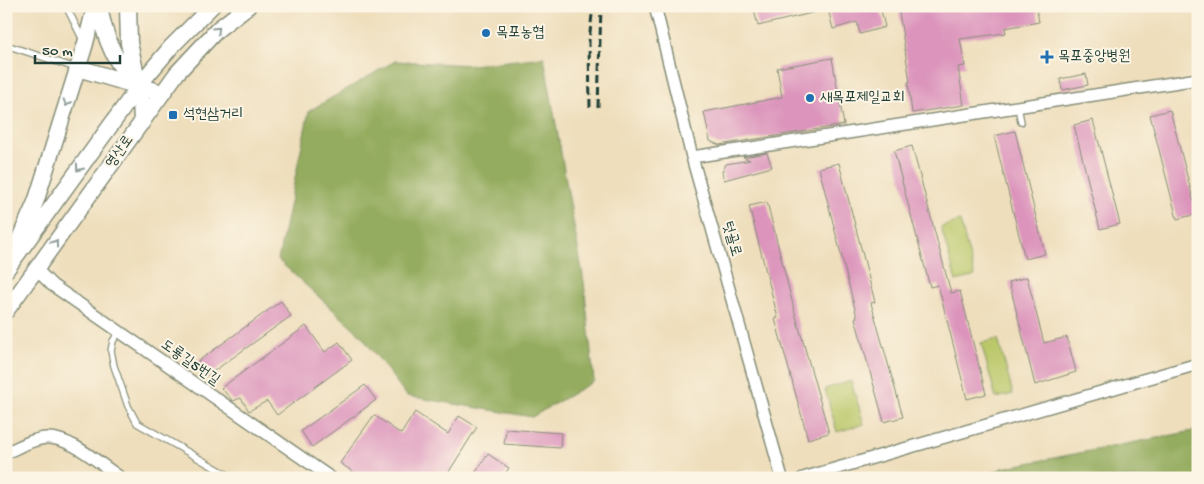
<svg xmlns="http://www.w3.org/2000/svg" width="1204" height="484" font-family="'Gochi Hand','Poor Story',sans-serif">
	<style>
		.green { fill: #bbc86a; stroke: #6d824f }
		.forest { fill: #94ac5e; stroke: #5a7449 }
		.building { fill: #dc94bc }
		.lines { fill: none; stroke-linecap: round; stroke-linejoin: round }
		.service-casing { stroke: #868e78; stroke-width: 8 }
		.minor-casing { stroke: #868e78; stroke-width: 14 }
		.tertiary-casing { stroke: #868e78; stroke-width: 18 }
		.secondary-casing { stroke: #868e78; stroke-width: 19 }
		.service { stroke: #fff; stroke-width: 5.5 }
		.minor { stroke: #fff; stroke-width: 11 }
		.tertiary { stroke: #fff; stroke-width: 15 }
		.secondary { stroke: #fff; stroke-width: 16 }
		.rail { stroke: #1f3d34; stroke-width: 3; stroke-dasharray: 8 4; stroke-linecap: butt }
		.oneway { stroke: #8f9e9a }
		.poi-dot { fill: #1f6fb2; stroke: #fcf5e5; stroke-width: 2 }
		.labels { text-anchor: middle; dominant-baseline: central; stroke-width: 4; stroke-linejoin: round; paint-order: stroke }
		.poi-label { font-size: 15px; fill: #1f3d34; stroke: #fcf5e5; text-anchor: start }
		.street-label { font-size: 15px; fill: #1f3d34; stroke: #fcf5e5 }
	</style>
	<rect width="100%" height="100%" fill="#fcf5e5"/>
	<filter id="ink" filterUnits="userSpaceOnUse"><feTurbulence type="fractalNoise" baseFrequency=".02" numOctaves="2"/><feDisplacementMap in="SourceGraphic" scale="10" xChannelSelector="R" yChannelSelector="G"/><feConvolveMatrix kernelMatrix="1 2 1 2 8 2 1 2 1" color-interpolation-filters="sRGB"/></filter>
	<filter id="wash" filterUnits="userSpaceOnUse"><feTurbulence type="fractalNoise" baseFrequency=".0096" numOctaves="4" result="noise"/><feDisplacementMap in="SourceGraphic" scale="20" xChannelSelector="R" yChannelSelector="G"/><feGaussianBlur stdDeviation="1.12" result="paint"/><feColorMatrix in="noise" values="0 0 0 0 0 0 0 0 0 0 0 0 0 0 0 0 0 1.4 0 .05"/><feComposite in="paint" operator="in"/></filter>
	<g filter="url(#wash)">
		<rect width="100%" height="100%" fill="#eedebc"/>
		<path class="green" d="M960,221L975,276L956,281L941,227Z
			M998,339L1013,394L996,398L981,343Z
			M851,381L864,424L837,432L825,389Z"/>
		<path class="forest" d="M544,57L584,282L594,381L532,417L407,396L360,334L278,260L309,111L395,61L472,65Z
			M1198,430V478H984L1002,468Z"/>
		<g id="blocks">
			<path class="building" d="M753,6H845L847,12L867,6H880L885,27L860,34L857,22L833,29L828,9L758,26Z
				M898,6H1036L1039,22L1005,28L1006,33L960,39L965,66L958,67L964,105L912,113L908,82H910Z
				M832,58L844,125L719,145L710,141L704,112L782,97L777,68Z
				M1086,74L1088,85L1062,90L1060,79Z
				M1170,110L1197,214L1177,219L1150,115Z
				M1093,120L1120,224L1100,229L1074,125Z
				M1015,131L1045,254L1025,259L994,136Z
				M912,146L951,293L960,291L986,394L967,399L938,285L930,287L894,151Z
				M767,153L772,167L724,180L722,172L726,164L750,160L743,157Z
				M839,163L875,302L871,303L903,417L884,422L855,318L857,317L819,168Z
				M767,202L795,313L829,433L808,439L775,319L778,318L749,206Z
				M1027,277L1044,343L1067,337L1076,372L1035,385L1009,282Z
				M281,301L291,316L207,376L197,362Z
				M306,326L325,352L339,342L352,360L277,415L267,401L249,411L241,398L233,401L221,388Z
				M365,385L376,400L312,447L301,431Z
				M415,412L448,434L459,416L477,427L445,478H362L340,463L374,415L401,434Z
				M506,429L561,433L560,448L504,444Z
				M488,454L509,468L502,478H472Z"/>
		</g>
	</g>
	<g filter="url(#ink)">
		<use href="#blocks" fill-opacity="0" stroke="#868e78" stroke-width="1"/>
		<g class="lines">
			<g class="service-casing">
				<path id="service" d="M66,6L83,40
					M6,45L76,68
					M1018,107L1021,122
					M119,332L113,341L111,351L114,366L128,406L137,423L233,478"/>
			</g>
			<g class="minor-casing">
				<path id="minor" d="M655,6L692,157L782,478
					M692,157L1198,79
					M36,269L52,285L331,478
					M6,453C19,447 32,439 46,438C70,436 101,465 121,478
					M803,478L1198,364"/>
			</g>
			<g class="tertiary-casing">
				<path id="tertiary" d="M18,242L36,201L85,45L95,6
					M6,270L145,78L171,47L212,6
					M6,311L177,73L218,29L248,6"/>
			</g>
			<g class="secondary-casing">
				<path id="secondary" d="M99,6C104,36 114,63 136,84
					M128,6L129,43L141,98L142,122
					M78,68L162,93"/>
			</g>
			<use href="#service" class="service"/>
			<use href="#minor" class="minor"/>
			<use href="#tertiary" class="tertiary"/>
			<use href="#secondary" class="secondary"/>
			<path class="rail" d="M590,107L589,41L593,6
				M598,107L601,6"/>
		</g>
		<defs><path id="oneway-chevron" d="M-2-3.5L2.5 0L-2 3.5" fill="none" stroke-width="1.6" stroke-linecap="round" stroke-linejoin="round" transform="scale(1.25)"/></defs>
		<g class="oneway">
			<use href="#oneway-chevron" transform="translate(217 30) rotate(-43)"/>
			<use href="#oneway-chevron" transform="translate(67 103) rotate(108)"/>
			<use href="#oneway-chevron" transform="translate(79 168) rotate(126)"/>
			<use href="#oneway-chevron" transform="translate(55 243) rotate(-54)"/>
		</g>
	</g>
	<g class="poi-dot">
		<circle cx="486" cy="33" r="5"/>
		<path d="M1044.5 49.5h5v5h5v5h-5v5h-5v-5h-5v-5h5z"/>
		<circle cx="810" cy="98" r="5"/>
		<rect x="168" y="110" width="10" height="10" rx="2.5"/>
	</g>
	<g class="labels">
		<g class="poi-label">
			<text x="496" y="33">목포농협</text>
			<text x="1058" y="57">목포중앙병원</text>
			<text x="820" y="98">새목포제일교회</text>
			<text x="183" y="115">석현삼거리</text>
		</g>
		<g class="street-label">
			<text transform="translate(120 152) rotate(-55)">영산로</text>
			<text transform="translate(731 239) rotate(74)">텃골로</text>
			<text transform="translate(190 363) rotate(35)">도룡길5번길</text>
		</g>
	</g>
	<rect width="1204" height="484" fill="none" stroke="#fcf5e5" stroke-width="25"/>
	<path d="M35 55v8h85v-8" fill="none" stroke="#1f3d34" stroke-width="2.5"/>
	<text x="42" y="55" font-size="15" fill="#1f3d34" stroke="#fcf5e5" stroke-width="4" paint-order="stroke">50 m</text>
</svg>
